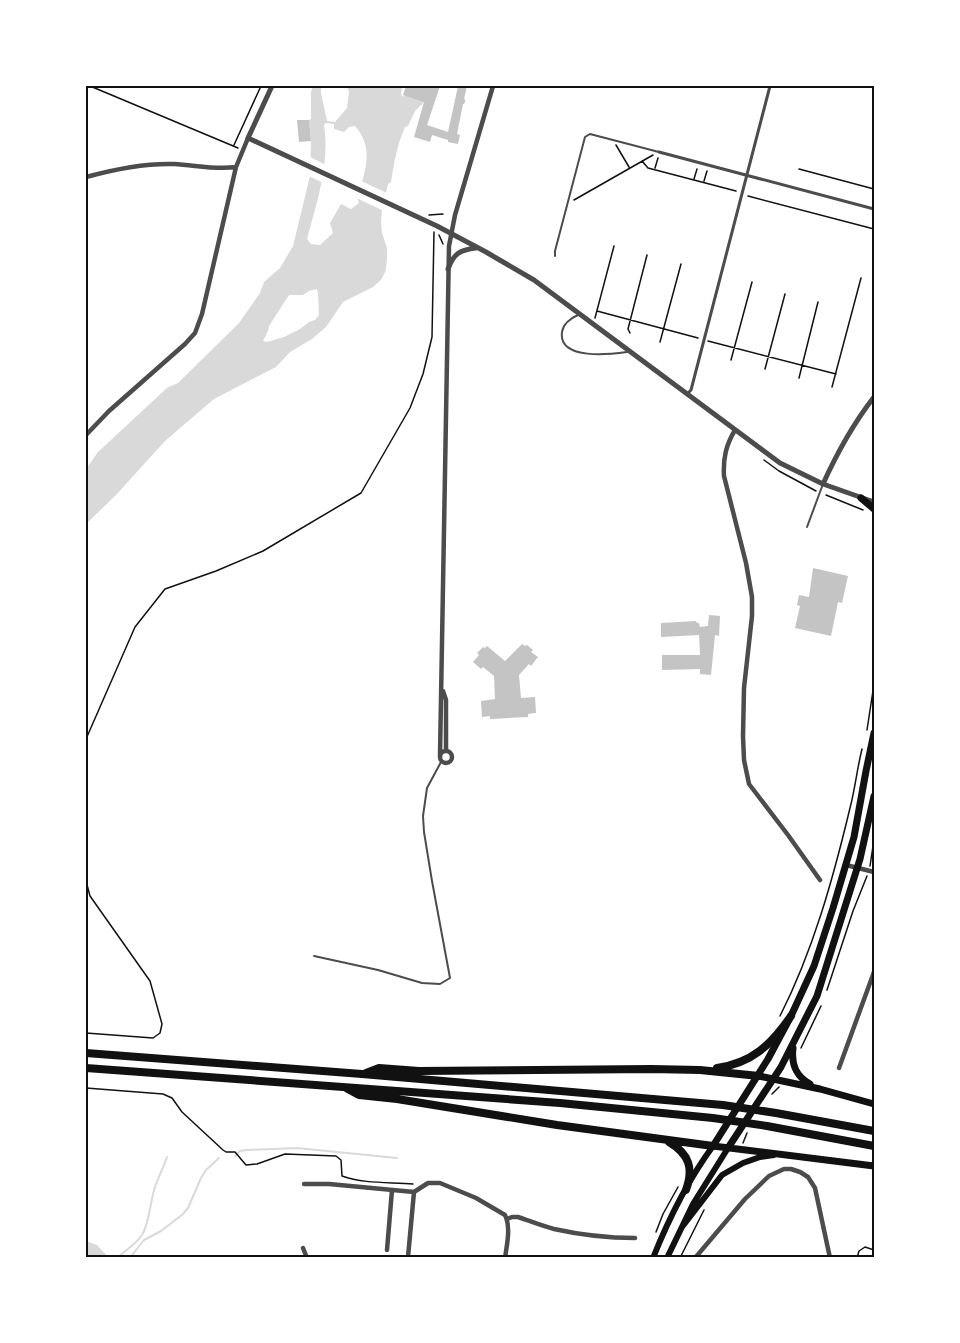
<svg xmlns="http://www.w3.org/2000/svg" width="960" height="1343" font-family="'Roboto Serif',serif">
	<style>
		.water { fill: #d9d9d9; fill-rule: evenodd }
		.pier { fill: #fff }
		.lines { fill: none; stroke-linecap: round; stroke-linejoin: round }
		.stream { stroke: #d9d9d9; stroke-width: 2 }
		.building { fill: #c4c4c4 }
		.path { stroke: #111; stroke-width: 1.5 }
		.service { stroke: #4c4c4c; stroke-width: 2 }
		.pedestrian { stroke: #4c4c4c; stroke-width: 3 }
		.minor { stroke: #4c4c4c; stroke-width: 4.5 }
		.tertiary { stroke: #4c4c4c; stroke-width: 5 }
		.secondary { stroke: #111; stroke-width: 6 }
		.primary { stroke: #111; stroke-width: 7 }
		.motorway { stroke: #111; stroke-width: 8 }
		.neatline { fill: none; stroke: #111; stroke-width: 2 }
	</style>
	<rect width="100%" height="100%" fill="#fff"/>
	<path class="water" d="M313,86H321V93L327,121L335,122L347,108L349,92L347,86H402L401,94L403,97L412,86H427L424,102L415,111L408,126L405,127C397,145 394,163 391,182L388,184L382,210L381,222L382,233L387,248V258L386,270L381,280L373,287L343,302L326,327L312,339L290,352L276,367L214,399L165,441L116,495L86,524V469L98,452L167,388L178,383L239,323L260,293L264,282L280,268L293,246L310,176L311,141L309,120L311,119V92ZM326,123L334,124V129L344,132L349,127L355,126C371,144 368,163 361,185C359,192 356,197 359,203L351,209L341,204L330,223L333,233L320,245L311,244L307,239C317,201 330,164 324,125ZM317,289L318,293L319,315L315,320L309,322L300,329L284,337L267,342L263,341L268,331L269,326L289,295H303L309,291Z
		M86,1241L97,1245L108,1257H86Z"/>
	<path class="pier" d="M310,157L328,166L325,184L307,175L308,163Z
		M359,180L389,194L384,211L354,197Z"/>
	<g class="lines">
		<path class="stream" d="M235,1156L240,1151L246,1150L297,1148L397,1158
			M117,1258C125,1251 136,1244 142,1235C150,1222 150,1199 156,1184C160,1174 164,1166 167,1157
			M130,1258L144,1240L161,1231L183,1214L188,1208L201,1178L206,1170L219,1158"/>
	</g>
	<path class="building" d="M406,86H424L429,87V86H440L427,125L448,132L458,86H467L464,99H465V102L464,104H463L457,134L460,135L458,144L448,142V140L432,135L430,142L414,137L424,102L403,95Z
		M297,120H309L311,141L299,142Z
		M813,568L848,576L842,603L838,602L831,636L795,628L800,606L797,605L799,595L809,597Z
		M709,615L720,616L719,636L715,635L711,675L700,674V669L662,670V655H700L699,635L661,637V623L696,621L697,623H699L700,627L708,626Z
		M522,644L525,646L527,645L533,650L531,652L538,657L531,666L529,664L519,675L521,698L535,697L536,713L528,714V717L490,719V716L482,717L481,701L495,699L494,676L483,667L481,669L473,662L479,655L477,653L483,647L485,648L487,646L505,661Z"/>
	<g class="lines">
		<path class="path" d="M90,86L238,148
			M234,145L261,86
			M616,145L629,167
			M642,161L648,168L736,191
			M655,168L658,158
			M799,169L874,189
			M694,179L697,169
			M704,181L707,171
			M748,196L874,229
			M574,200L653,155
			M429,215L443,214
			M439,235L443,244
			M597,311L698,338
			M595,318L614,246
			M630,333L628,329L647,255
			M708,341L836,374
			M660,342L681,264
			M731,360L752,282
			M765,369L785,294
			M799,378L818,302
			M832,387L861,278
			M764,460L779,471L816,491
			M826,495L863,510
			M867,730L874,684
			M86,739L135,627L165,589L216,571L263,551L361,493L410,408L423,374L432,337L434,232
			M870,866L873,846V838
			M86,881L90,896L150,981L162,1024L160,1033L153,1038L86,1033
			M827,990L853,911L867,876
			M780,1016C813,951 833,879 850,808C855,789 857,769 862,749
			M801,1048L821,1006
			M86,1088L163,1094L172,1098L182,1112L223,1150L226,1152H235L246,1165L257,1164L285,1154L336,1156L341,1160L342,1176C364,1184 390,1182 413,1184
			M772,1094L779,1087
			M743,1143L747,1133
			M656,1232L663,1214L678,1187
			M680,1258L704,1210
			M857,1258L859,1251L865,1247L874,1250"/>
		<path class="service" d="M555,256V251L585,137L590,134L659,152
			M578,315C571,318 563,324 562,332C558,361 612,354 627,352
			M807,527L823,484
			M314,956L378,970L422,983L440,984L450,978L432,881L424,832L423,816L427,788L441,762"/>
		<path class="pedestrian" d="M659,152L874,209
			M688,393L691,390L770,86"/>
		<path class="minor" d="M86,177C115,169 144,163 174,164C195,165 215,170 236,167
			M735,430C726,445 723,458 724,476L746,563L752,597V616L744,688L743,736L744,760L749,784L788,835L820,880
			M86,435L109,411L185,344L195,333L202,314L236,167L248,138
			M443,691L446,700V751
			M440 757a6 6 0 1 1 12 0a6 6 0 1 1-12 0Z
			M440,756L449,246L455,215L493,86
			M846,865L874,872
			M839,1068L874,972
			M304,1184H329L414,1192L428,1183H440L476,1198L505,1215C511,1227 507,1244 505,1258
			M507,1219L512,1217H518C530,1221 542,1226 554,1229C581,1235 608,1238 635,1238
			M303,1248L307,1258
			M387,1250L392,1190
			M408,1257L414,1192
			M695,1258L745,1199L769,1176L784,1169H791L800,1172L808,1177L815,1188L830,1258"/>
		<path class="tertiary" d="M272,86L248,138L437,226L486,252L534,280L780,463L823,484L874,502
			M448,269C454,253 460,250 476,248
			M823,484C837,453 853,424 874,397"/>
		<path class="secondary" d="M682,1227L722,1175L743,1163L760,1157L774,1155
			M653,1258C669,1218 688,1180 713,1146
			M667,1258L693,1204L728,1148"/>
		<path class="primary" d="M861,498L874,509
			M793,1048C791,1065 796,1076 810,1084
			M759,1076L820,1089L874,1104
			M713,1146L768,1059L791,1016L814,966L833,908L854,837L866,771L874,733
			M713,1146L874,1166
			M728,1148L781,1067L817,996L860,859L874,796"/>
		<path class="motorway" d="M86,1053L362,1074L723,1105L776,1113L874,1131
			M86,1068L560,1103L713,1118L767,1126L874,1146
			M717,1068C752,1063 771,1045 791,1016
			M366,1073L379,1068L419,1071L651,1069L700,1070L759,1076
			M346,1088L359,1095L397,1099L557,1125L713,1146
			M669,1142C689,1154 694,1168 686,1190"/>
	</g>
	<rect width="960" height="1343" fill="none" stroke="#ffffff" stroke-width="174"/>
	<rect x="87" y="87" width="786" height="1169" class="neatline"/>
</svg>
